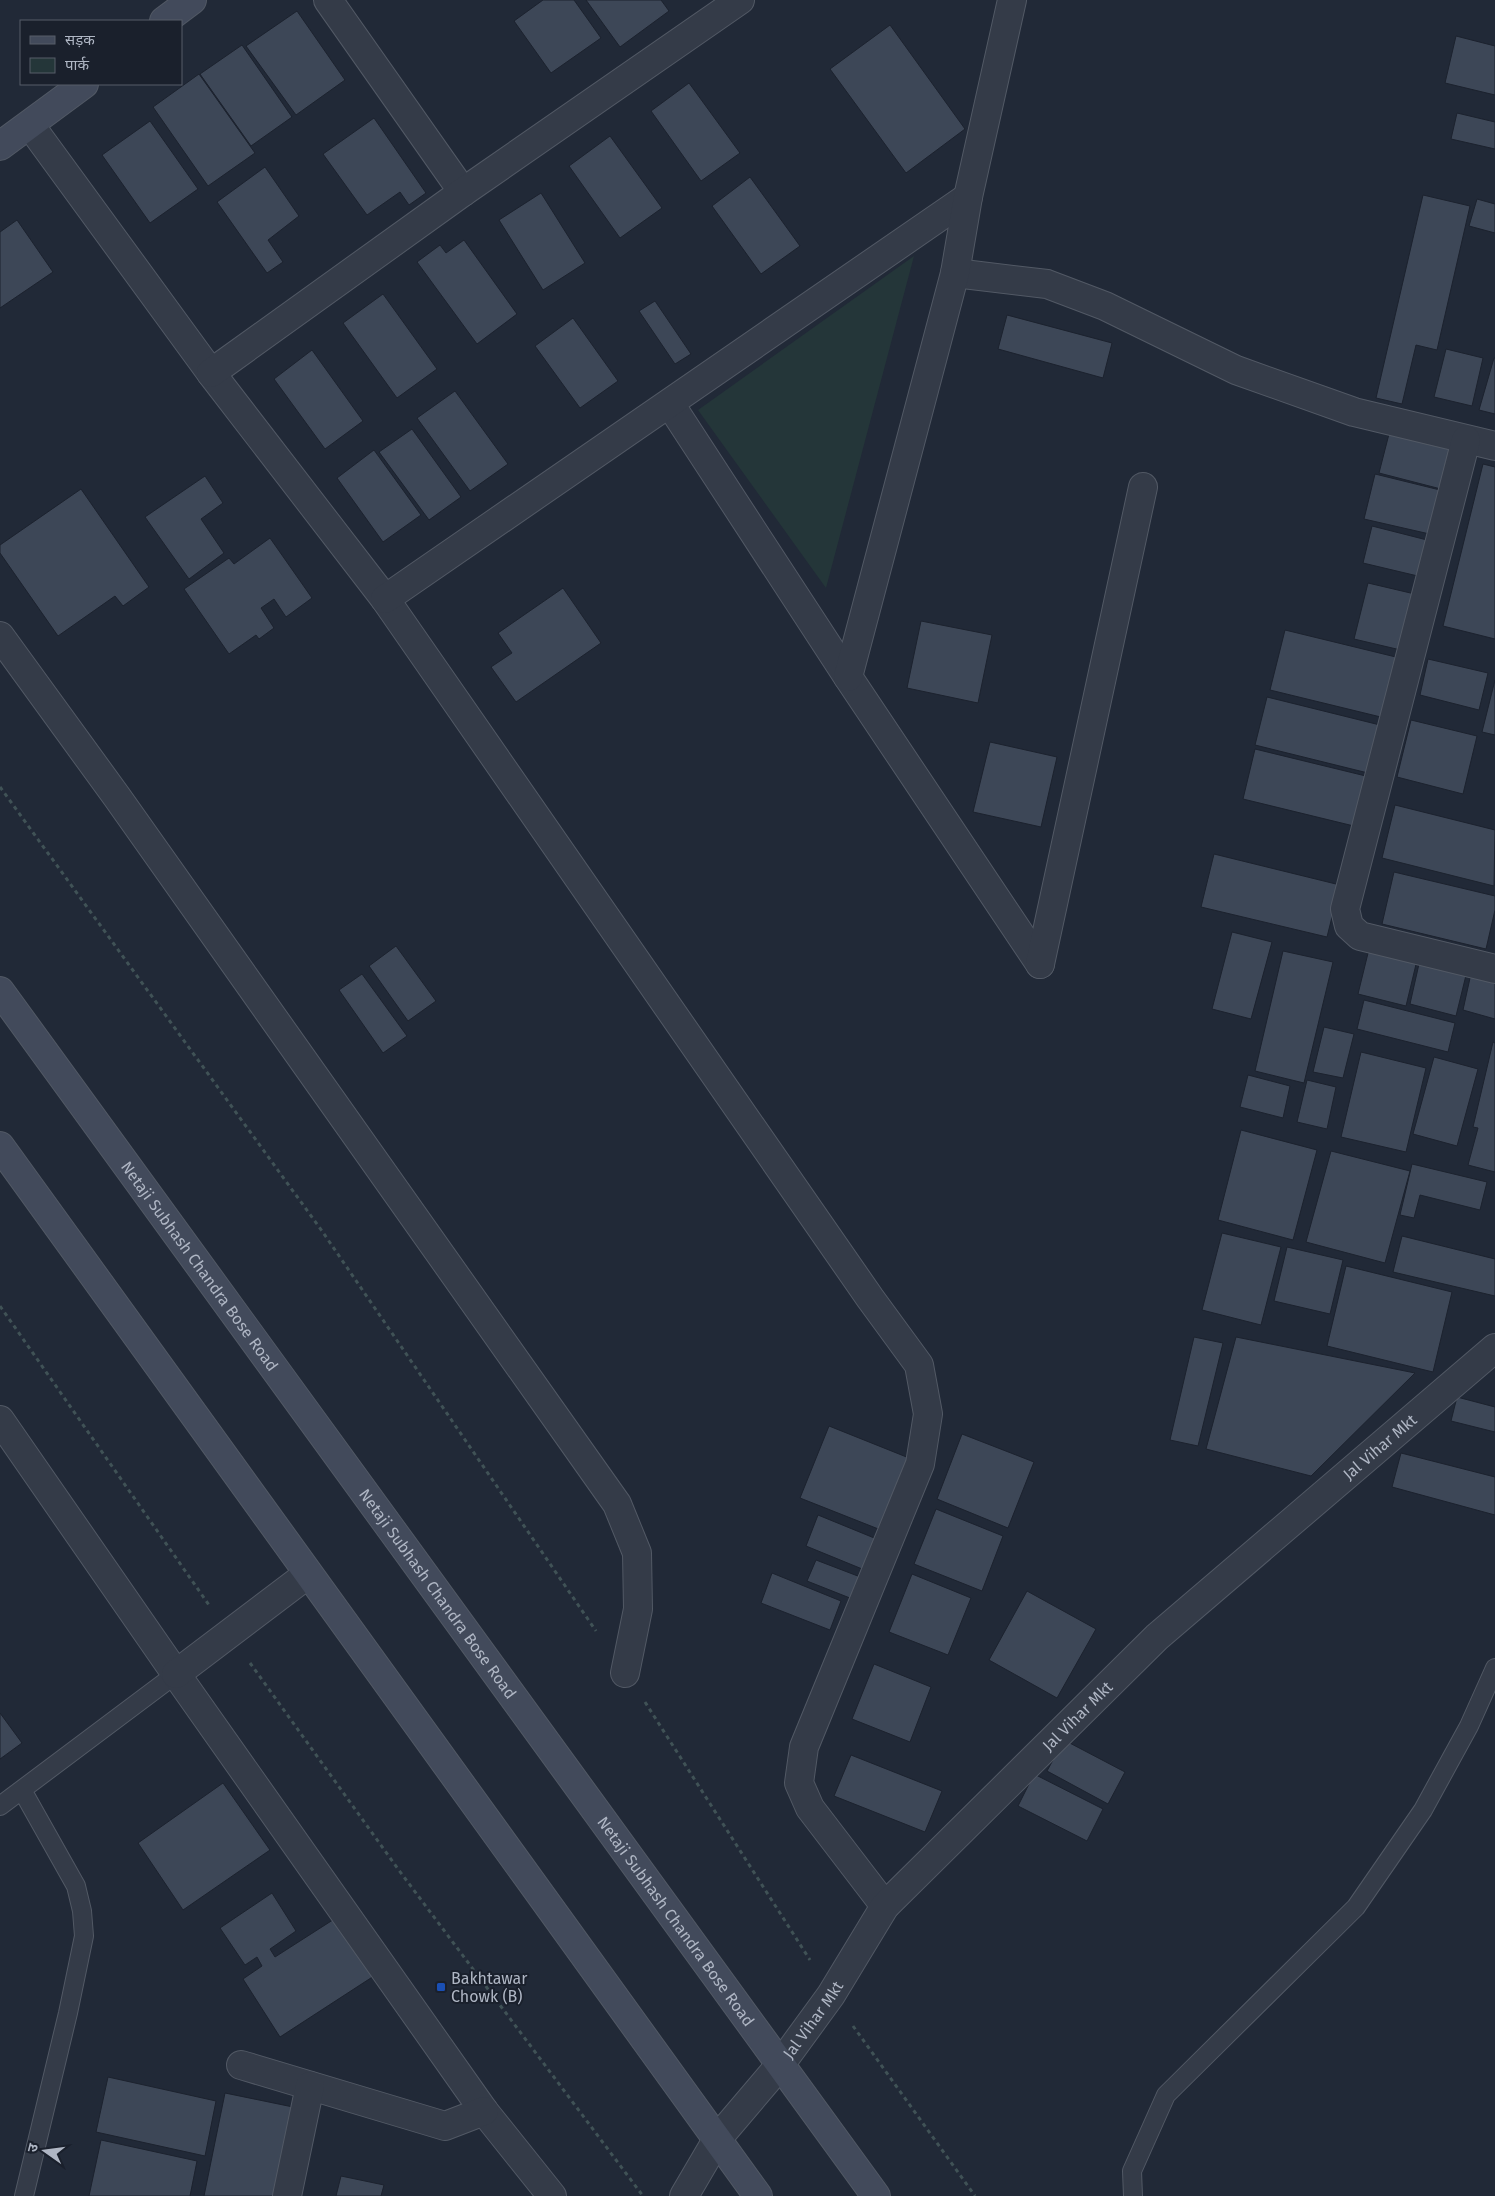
<svg xmlns="http://www.w3.org/2000/svg" width="1495" height="2196" font-family="'Fira Sans','Noto Sans Devanagari',sans-serif">
	<style>
		.green { fill: #243639 }
		.building { fill: #3d4757; stroke: #1c222e }
		.lines { fill: none; stroke-linecap: round; stroke-linejoin: round }
		.lane-casing { stroke: #525965; stroke-width: 20 }
		.street-casing { stroke: #525965; stroke-width: 30 }
		.secondary-casing { stroke: #525965; stroke-width: 30 }
		.path { stroke: #405256; stroke-width: 3; stroke-dasharray: 4 4; stroke-linecap: butt }
		.lane { stroke: #343b48; stroke-width: 18 }
		.street { stroke: #343b48; stroke-width: 28 }
		.secondary { stroke: #424a5b; stroke-width: 28 }
		.transit-dot { fill: #1a4fb4; stroke: #1a202c; stroke-width: 2 }
		.labels { text-anchor: middle; dominant-baseline: central; stroke-width: 4; stroke-linejoin: round; paint-order: stroke }
		.street-label { font-size: 16px; fill: #afb6c4; stroke: #1a202c }
		.poi-label { font-size: 16px; fill: #afb6c4; stroke: #1a202c; text-anchor: start }
	</style>
	<rect width="100%" height="100%" fill="#212937"/>
	<path class="green" d="M914,256L826,588L698,410Z"/>
	<path class="building" d="M543,0H574L601,38L551,73L514,21Z
		M586,0H661L669,11L620,47Z
		M297,11L345,80L296,115L246,46Z
		M890,25L965,129L906,173L830,69Z
		M1456,36L1495,46V95L1445,83Z
		M242,45L292,117L251,146L200,74Z
		M199,74L255,153L208,186L153,107Z
		M689,83L740,153L701,181L651,111Z
		M1457,113L1495,122V149L1451,139Z
		M374,118L426,193L409,205L400,192L367,215L323,154Z
		M150,121L198,189L150,223L102,155Z
		M610,136L662,208L620,238L569,166Z
		M265,167L299,216L268,240L283,262L267,273L217,202Z
		M750,177L800,246L761,274L712,206Z
		M541,193L585,263L543,290L499,220Z
		M1423,195L1470,206L1437,350L1416,345L1402,404L1376,398Z
		M1477,199L1495,204V233L1469,226Z
		M17,220L53,272L0,308V232Z
		M464,240L517,314L477,344L417,262L440,245L446,253Z
		M383,294L437,369L397,398L343,323Z
		M655,301L691,354L675,364L639,311Z
		M1007,315L1112,343L1103,378L998,349Z
		M573,318L618,381L580,408L535,346Z
		M1446,349L1483,358L1472,406L1434,397Z
		M312,350L363,421L325,449L274,379Z
		M1494,358H1495V414L1479,410Z
		M455,391L508,464L470,491L417,418Z
		M412,429L461,497L429,520L379,452Z
		M1389,434L1451,449L1441,489L1379,473Z
		M374,450L421,515L383,542L337,478Z
		M1483,464L1495,467V639L1443,626Z
		M1375,474L1444,491L1434,535L1364,519Z
		M205,476L223,503L201,519L224,553L189,579L145,517Z
		M81,489L149,587L123,606L115,596L58,636L0,553V545Z
		M1372,526L1431,541L1422,577L1363,563Z
		M270,538L312,598L286,617L274,599L261,608L274,628L259,639L256,635L229,654L184,589L229,558L234,564Z
		M1368,583L1419,595L1405,651L1354,639Z
		M563,588L601,643L516,702L491,667L512,653L498,633Z
		M921,621L992,635L978,703L907,688Z
		M1285,630L1404,659L1389,719L1270,690Z
		M1428,659L1488,673L1479,710L1420,695Z
		M1495,680V735L1482,732Z
		M1267,697L1384,726L1372,774L1255,745Z
		M1411,720L1477,736L1463,794L1397,777Z
		M990,742L1057,757L1041,827L973,812Z
		M1255,749L1374,778L1362,828L1243,799Z
		M1395,805L1495,830L1494,886L1382,858Z
		M1214,854L1340,885L1327,937L1201,907Z
		M1394,872L1495,896V910L1486,949L1382,924Z
		M1232,932L1272,942L1251,1019L1212,1009Z
		M1370,945L1418,956L1406,1006L1358,994Z
		M396,946L436,1001L408,1021L369,966Z
		M1283,951L1333,962L1304,1083L1255,1071Z
		M1421,955L1468,967L1456,1016L1410,1004Z
		M1472,969L1495,975V1019L1463,1010Z
		M362,974L407,1036L383,1053L339,990Z
		M1364,1000L1455,1023L1448,1052L1357,1029Z
		M1324,1027L1354,1034L1343,1078L1313,1072Z
		M1493,1042L1495,1043V1172L1468,1165L1478,1128L1473,1127Z
		M1361,1052L1426,1068L1406,1152L1341,1137Z
		M1434,1057L1478,1069L1457,1146L1413,1134Z
		M1248,1075L1290,1086L1283,1118L1240,1107Z
		M1307,1080L1336,1087L1327,1129L1297,1122Z
		M1241,1130L1317,1150L1293,1240L1218,1220Z
		M1331,1151L1410,1171L1385,1263L1306,1242Z
		M1412,1164L1487,1182L1480,1210L1420,1195L1414,1218L1400,1215Z
		M1222,1233L1281,1247L1261,1325L1202,1310Z
		M1402,1236L1495,1259V1296L1393,1272Z
		M1287,1247L1343,1260L1330,1314L1274,1301Z
		M1346,1266L1452,1292L1433,1372L1327,1346Z
		M1194,1337L1223,1343L1198,1446L1170,1440Z
		M1236,1337L1415,1373L1311,1476L1206,1449Z
		M1457,1397L1495,1407V1432L1451,1421Z
		M829,1426L914,1460L886,1532L800,1498Z
		M962,1434L1034,1462L1008,1528L937,1499Z
		M1401,1453L1495,1477V1515L1392,1487Z
		M936,1509L1003,1536L982,1591L914,1564Z
		M818,1515L884,1542L872,1573L806,1546Z
		M816,1560L863,1578L855,1600L807,1581Z
		M772,1573L841,1601L830,1630L761,1603Z
		M912,1574L971,1598L948,1655L889,1632Z
		M1027,1591L1096,1629L1057,1698L989,1660Z
		M874,1664L931,1687L910,1742L852,1719Z
		M0,1713L22,1743L0,1759Z
		M1064,1740L1125,1772L1108,1804L1047,1771Z
		M851,1755L942,1791L925,1832L834,1796Z
		M1034,1774L1103,1809L1087,1841L1018,1806Z
		M223,1783L270,1850L183,1910L138,1843Z
		M272,1893L296,1931L270,1949L275,1957L339,1916L377,1974L280,2037L243,1979L262,1966L257,1957L245,1965L220,1928Z
		M108,2077L216,2101L205,2156L96,2132Z
		M225,2093L293,2107L274,2196H204Z
		M101,2140L197,2161L190,2196H89Z
		M341,2176L384,2185L381,2196H336Z"/>
	<g class="lines">
		<g class="lane-casing">
			<path id="lane" d="M22,1790L76,1886L82,1911L84,1936L68,2013L24,2196
				M0,1806L176,1674
				M1133,2196L1132,2171L1166,2095L1356,1907L1423,1810L1469,1726L1495,1668"/>
		</g>
		<g class="street-casing">
			<g id="street">
				<path d="M328,0L463,192"/>
				<path d="M30,125L211,373L385,599L870,1298L919,1365L928,1414L920,1464L804,1747L799,1783L810,1808L885,1906"/>
				<path d="M955,273L1047,284L1105,306L1236,370L1354,412L1495,446"/>
				<path d="M211,373L463,192L740,0"/>
				<path d="M670,404L848,677L1040,964"/>
				<path d="M1466,440L1345,909L1349,926L1360,936L1495,969"/>
				<path d="M385,599L968,197"/>
				<path d="M0,636L117,797L617,1504L637,1553L638,1609L625,1673"/>
				<path d="M848,677L955,273L968,197L1012,0"/>
				<path d="M1040,964L1143,487"/>
				<path d="M0,1420L176,1674L484,2111L552,2196"/>
				<path d="M176,1674L308,1574"/>
				<path d="M241,2065L445,2126L484,2111"/>
				<path d="M287,2196L310,2086"/>
				<path id="s1" d="M684,2196L718,2138L780,2065L831,1995L885,1906L1157,1637L1495,1348"/>
			</g>
		</g>
		<g class="secondary-casing">
			<g id="secondary">
				<path d="M164,21L192,0"/>
				<path d="M0,146L84,84"/>
				<path id="s2" d="M0,991L876,2196"/>
				<path d="M0,1146L758,2196"/>
			</g>
		</g>
		<path class="path" d="M0,787L322,1231L596,1631
			M0,1306L209,1605
			M250,1663L398,1869L643,2196
			M645,1702L810,1960
			M853,2026L975,2196"/>
		<use href="#lane" class="lane"/>
		<use href="#street" class="street"/>
		<use href="#secondary" class="secondary"/>
	</g>
	<rect class="transit-dot" x="436" y="1982" width="10" height="10" rx="2.5"/>
	<g class="labels">
		<g class="street-label">
			<text stroke="none"><textPath href="#s2" startOffset="340">Netaji Subhash Chandra Bose Road</textPath></text>
			<text stroke="none"><textPath href="#s1" startOffset="1029">Jal Vihar Mkt</textPath></text>
			<text stroke="none"><textPath href="#s2" startOffset="745">Netaji Subhash Chandra Bose Road</textPath></text>
			<text stroke="none"><textPath href="#s1" startOffset="624">Jal Vihar Mkt</textPath></text>
			<text stroke="none"><textPath href="#s2" startOffset="1150">Netaji Subhash Chandra Bose Road</textPath></text>
			<text stroke="none"><textPath href="#s1" startOffset="219">Jal Vihar Mkt</textPath></text>
		</g>
		<g class="poi-label">
			<text x="451" y="1978">Bakhtawar<tspan x="451" dy="18">Chowk (B)</tspan></text>
		</g>
	</g>
	<rect x="20" y="20" width="162" height="65" fill="#1a202c" stroke="#565c69"/>
	<rect x="30" y="36" width="25" height="8" fill="#424a5b" stroke="#565c69"/>
	<text x="65" y="45" font-size="15" fill="#afb6c4">सड़क</text>
	<rect x="30" y="58" width="25" height="15" fill="#243639" stroke="#565c69"/>
	<text x="65" y="70" font-size="15" fill="#afb6c4">पार्क</text>
	<g transform="translate(45 2151) rotate(284)" stroke="#1a202c" stroke-width="4" paint-order="stroke">
	<path d="M0-4L9 19L0 12L-9 19Z" fill="#afb6c4"/>
	<text y="-8" font-size="14" font-weight="bold" text-anchor="middle" fill="#afb6c4">उ</text>
	</g>
</svg>
